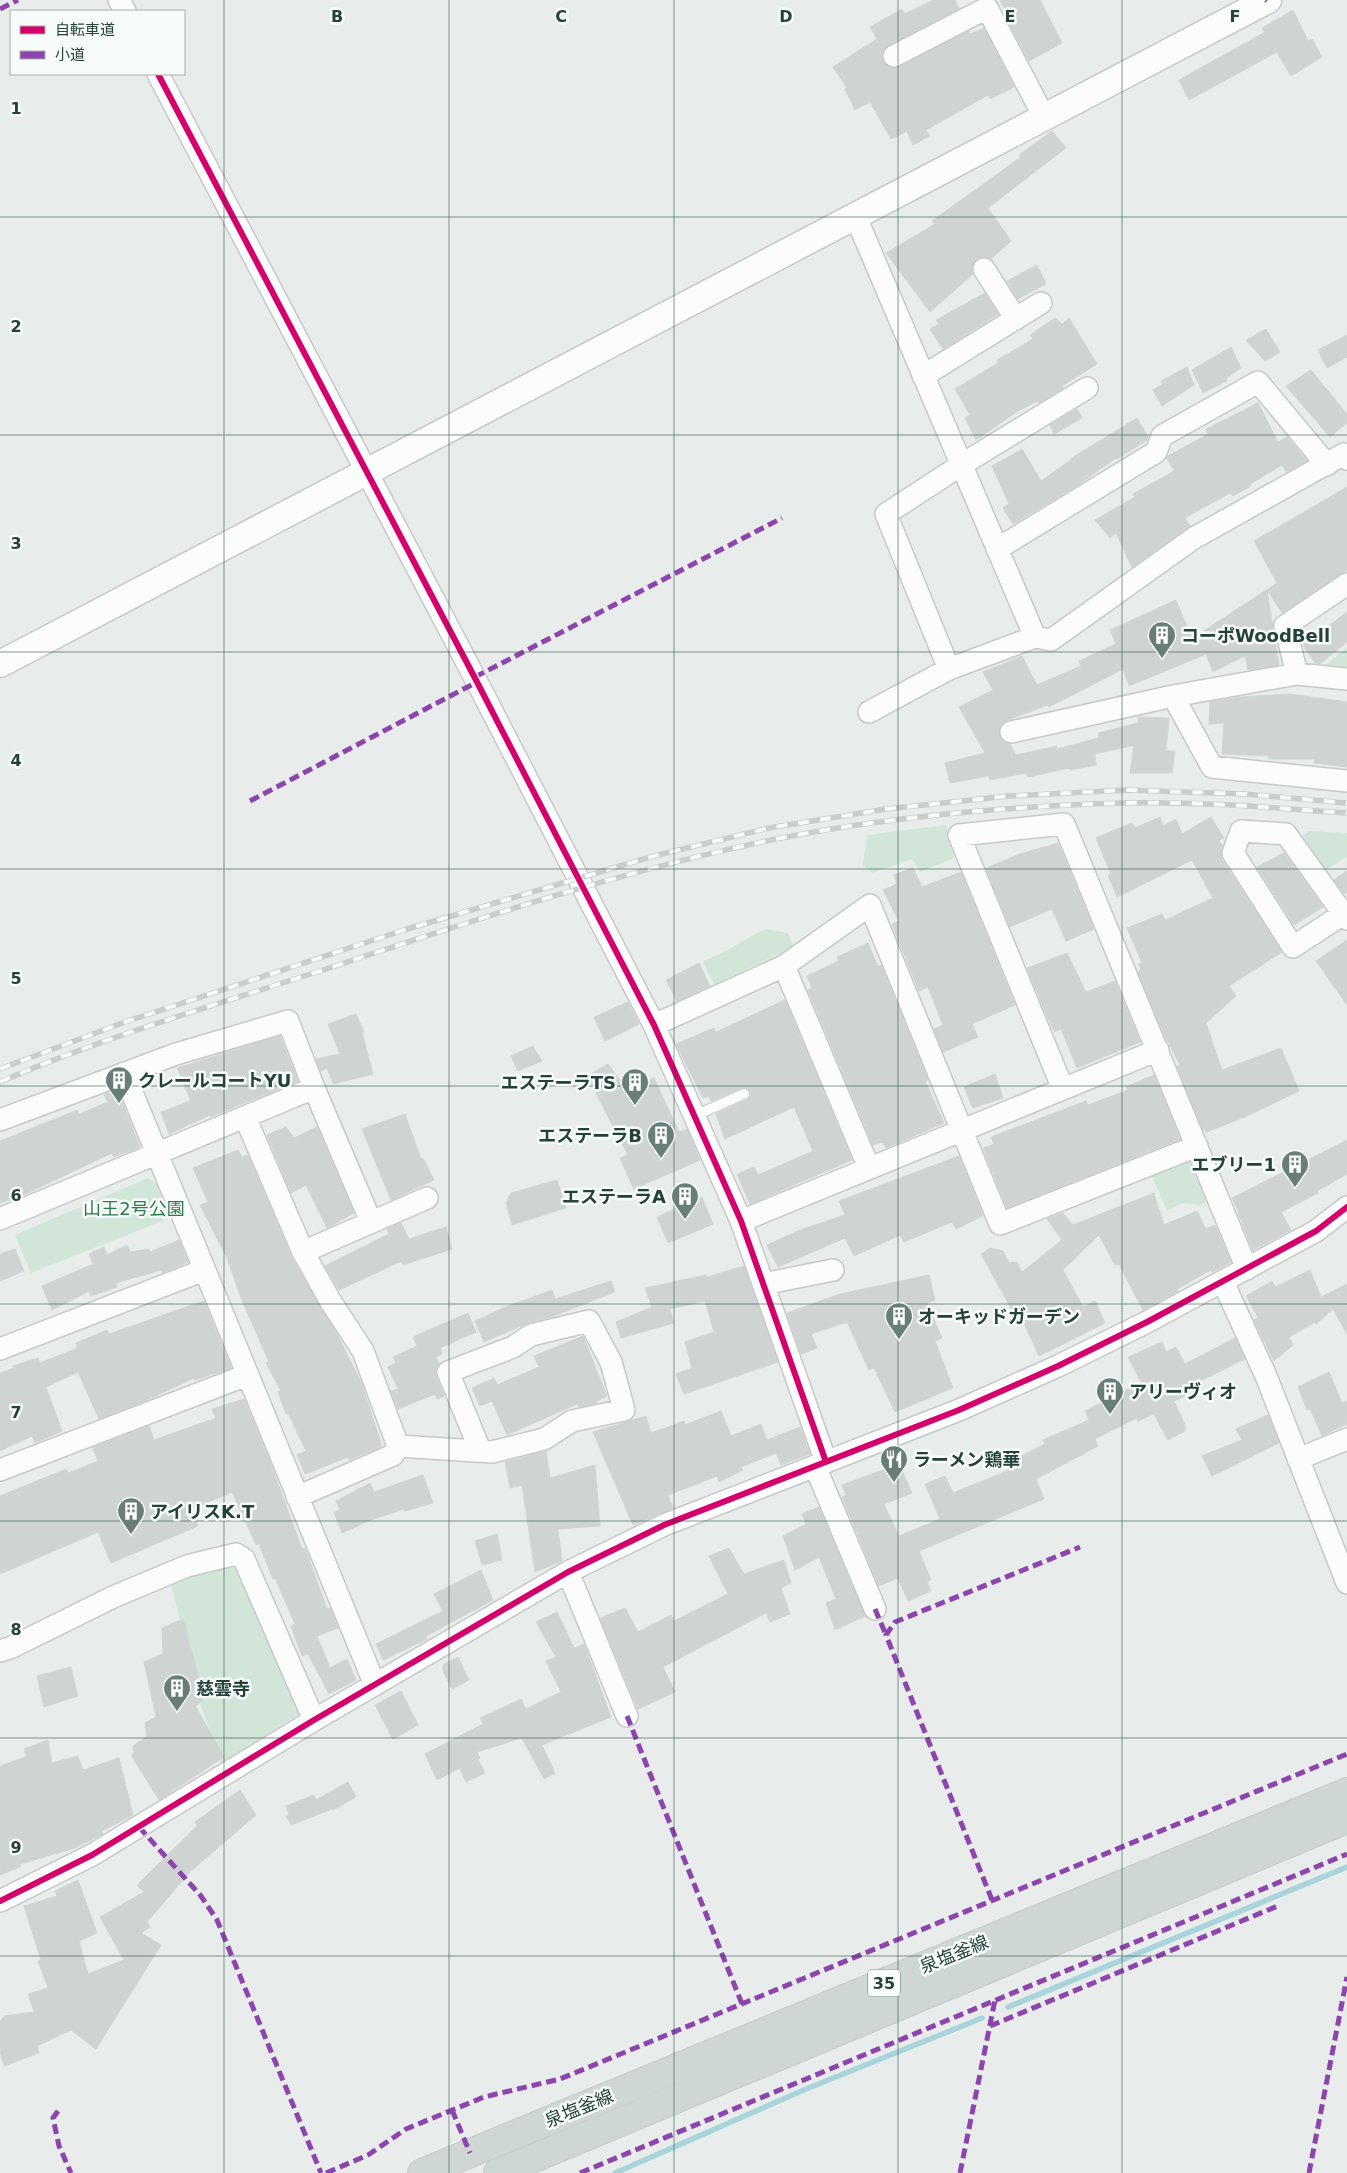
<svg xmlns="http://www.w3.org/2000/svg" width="1347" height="2173" font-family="'DejaVu Sans','Noto Sans JP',sans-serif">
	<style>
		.green { fill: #d1e6d8 }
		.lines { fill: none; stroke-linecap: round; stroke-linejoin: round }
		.stream { stroke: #a9d4db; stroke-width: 5.5 }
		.building { fill: #cfd4d2; stroke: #d1d6d4 }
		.service-casing { stroke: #c5cac8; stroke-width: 12 }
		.minor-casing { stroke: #c5cac8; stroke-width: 24 }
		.tertiary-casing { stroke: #c5cac8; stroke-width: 29 }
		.primary-casing { stroke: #c3ccc9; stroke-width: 30 }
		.service { stroke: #fcfcfc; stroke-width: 10 }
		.minor { stroke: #fcfcfc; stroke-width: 21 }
		.tertiary { stroke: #fcfcfc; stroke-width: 26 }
		.primary { stroke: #cfd7d5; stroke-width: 28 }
		.rail-casing { stroke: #c9cdcc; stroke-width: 5.5 }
		.rail { stroke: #f7fbf9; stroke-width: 4; stroke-dasharray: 11; stroke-linecap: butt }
		.quiet { stroke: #8e44ad; stroke-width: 5; stroke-dasharray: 10 5; stroke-linecap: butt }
		.cycleway-casing { stroke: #f7fbf9; stroke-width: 9 }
		.cycleway { stroke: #d6006c; stroke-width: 6 }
		.grid { fill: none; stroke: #24423a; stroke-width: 1; stroke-opacity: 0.55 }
		.labels { text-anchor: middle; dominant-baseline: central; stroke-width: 5; stroke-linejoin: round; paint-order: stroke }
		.shield { fill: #f7fbf9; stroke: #637a73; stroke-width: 1 }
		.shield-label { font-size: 16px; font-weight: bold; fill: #24423a }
		.poi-label { font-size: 18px; font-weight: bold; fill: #24423a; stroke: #f7fbf9; text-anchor: start }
		.park-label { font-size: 18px; fill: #2d7a4b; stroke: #f7fbf9 }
		.street-label { font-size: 18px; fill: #24423a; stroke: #f7fbf9 }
		.grid-label { font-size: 16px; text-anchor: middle; font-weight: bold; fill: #24423a; stroke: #f7fbf9; stroke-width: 5; stroke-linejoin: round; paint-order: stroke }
	</style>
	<rect width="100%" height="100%" fill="#e8edeb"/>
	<path class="green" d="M1347,648V673L1328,671L1325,665Z
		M946,825L954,858L920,872L912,859L872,873L863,865L867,835Z
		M1309,831L1347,833V857L1325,870L1303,836Z
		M764,929L788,933L793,947L714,985L703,961L720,954Z
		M1194,1159L1210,1200L1200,1205L1182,1203L1167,1211L1151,1174Z
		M148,1178L157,1184L170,1218L31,1273L15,1235Z
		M232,1560L241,1567L304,1711L221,1763L201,1706L170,1581Z"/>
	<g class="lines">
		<path class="stream" d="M1008,2007L1347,1867
			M615,2173L806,2089L982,2018"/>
	</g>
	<path class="building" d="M933,0H955L959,9L888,45L883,50L882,56L887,66L893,68L900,67L969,31L970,34L984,28L1014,87L990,99L988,95L926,130L930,136L913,145L907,131L891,139L870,102L855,110L845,89L847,88L833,67L877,39L870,27L902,9L905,14Z
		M1000,0H1040L1062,43L1029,61L1006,18L1008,17Z
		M1293,10L1308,41L1312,39L1322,57L1291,76L1277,52L1189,100L1179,80L1265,32L1262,28Z
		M1052,131L1066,148L988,208L1011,241L991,259L984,257L977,259L973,264V274L930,312L886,253L935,224L932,221L1021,157L1019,155Z
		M1037,265L1046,284L1018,299L1007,281Z
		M985,293L998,314L943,349L930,329L939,324L936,320Z
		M1055,318L1062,324L1069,318L1097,364L1062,386L1063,388L1039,403L1038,401L1018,411L976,440L965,418L970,415L955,389L998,363L997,360L1033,339L1030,335Z
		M1266,329L1280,352L1265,361L1246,340Z
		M1347,335V357L1327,368L1318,350Z
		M1231,347L1241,368L1226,378L1227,381L1203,393L1192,370Z
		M1187,367L1194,385L1162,406L1153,390L1163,384L1161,381Z
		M1311,370L1347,414V423L1330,437L1286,386Z
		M1258,403L1278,442L1287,437L1307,461L1286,472L1282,465L1250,484L1251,486L1233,496L1230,493L1185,518L1190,526L1132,567L1116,533L1110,538L1095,520L1135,497L1133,494L1174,471L1167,458L1168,456L1208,434L1206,429Z
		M1077,409L1082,418L1054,434L1050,425Z
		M1137,418L1148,437L1147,440L1117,459L1116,458L1078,485L1013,524L1003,508L1009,504L992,466L1022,449L1041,481L1071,460L1070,459Z
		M1347,487V570L1282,613L1267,590L1279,665L1248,670L1245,656L1213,672L1206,654L1129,686L1123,669L1049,707L1048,705L1008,720L1000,725L999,729L1002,740L1010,744L1016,755L1057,746V749L1099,738L1098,733L1138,723V717L1169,718L1166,751H1175L1172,773H1130L1134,745L1095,754L1096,765L1070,770L1069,768L1028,777L1026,773L990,780L989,776L950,783L945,763L985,753L959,707L993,690L983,672L1022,656L1037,685L1081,666L1079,661L1116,644L1110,630L1176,600L1190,634L1194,632L1196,636L1277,583L1254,541Z
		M1347,612V642L1320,664L1315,663L1303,645Z
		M1290,694L1347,702V767L1314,763L1315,759H1268L1269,756L1222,754L1224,723L1209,724L1210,702L1240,697Z
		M1160,817L1163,826L1176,819L1182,834L1211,817L1224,838L1219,840L1222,845L1221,854L1222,860L1282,952L1229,986L1236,996L1206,1023L1222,1070L1281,1048L1299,1091L1245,1117L1206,1132L1205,1129L1203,1130L1177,1066L1180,1065L1163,1032L1138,972L1141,970L1139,964L1142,963L1127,928L1162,914L1165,920L1213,898L1192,860L1117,897L1108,875L1111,874L1096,838L1132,823L1135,828Z
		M1058,843L1094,929L1066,941L1052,909L1010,927L986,868L1020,854Z
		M1284,853L1323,907L1294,925L1257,867Z
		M913,868L922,887L961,872L1015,1005L972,1024L978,1037L943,1052L934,1029L943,1025L928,987L919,991L892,924L899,921L883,890L897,884L894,875Z
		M1347,871V892L1344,894L1334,880Z
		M1347,940V1005L1316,961Z
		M868,943L878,967L881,965L928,1080L925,1081L944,1123L886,1148L882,1142L873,1145L808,990L812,988L807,976L839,961L837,957Z
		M1067,953L1086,992L1115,981L1140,1042L1077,1068L1061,1029L1055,1032L1049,1021L1027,968Z
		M699,963L710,986L677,1001L666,980Z
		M785,1000L852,1160L750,1204L737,1174L754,1167L758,1175L813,1151L794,1107L725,1139L716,1114L747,1100L751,1095L750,1091L744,1087L711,1101L709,1096L703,1098L676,1044L714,1028L716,1032Z
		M628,1002L639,1024L605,1041L594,1017Z
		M356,1014L364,1032H362L373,1074L333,1084L327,1068L321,1071L316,1059L340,1054L328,1024Z
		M280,1036L298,1081L210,1117V1115L169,1134L161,1112L191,1101L177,1068Z
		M533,1046L542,1061L518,1071L511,1056Z
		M608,1064L627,1090L654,1078L679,1132L687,1129L700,1160L634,1189L620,1158L628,1155L587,1076Z
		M995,1074L1003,1098L973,1108L964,1087Z
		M1154,1075L1180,1139L1007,1208L983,1148L994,1144L991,1137L1086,1101L1088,1105L1128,1090L1126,1087Z
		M117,1089L140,1147L114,1157L112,1153L17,1198L0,1203V1141L77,1110L79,1114L108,1102L104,1095Z
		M405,1114L421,1159L423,1158L434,1180L391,1200L362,1129Z
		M286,1127L294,1138L317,1127L354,1213L327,1228L306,1185L291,1193L267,1135Z
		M1347,1140V1174L1317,1191L1318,1193L1281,1212L1291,1230L1253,1250L1238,1213L1239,1212L1232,1198Z
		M238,1150L242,1157L248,1155L292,1258L338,1336L361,1382L382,1446L349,1460L348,1457L305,1474L297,1455L306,1451L288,1413L286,1414L278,1392L281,1391L266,1363L269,1362L241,1298L227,1258L200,1205L208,1202L193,1168Z
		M959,1156L983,1216L956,1229L952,1222L904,1242L900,1235L854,1256L845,1238L778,1267L767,1245L800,1230L845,1215L839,1201Z
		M557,1180L566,1208L512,1225L506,1203L511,1193Z
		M1154,1193L1164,1225L1197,1211L1206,1229L1215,1225L1231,1262L1212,1272L1211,1270L1177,1289L1178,1291L1143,1310L1119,1264L1115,1265L1099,1235L1063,1270L1083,1307L1095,1301L1105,1323L1039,1356L1018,1310L1013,1312L981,1254L990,1248L1003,1251L1009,1263L1017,1262L1022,1272L1062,1240L1047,1219L1063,1213L1073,1225Z
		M702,1197L713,1224L668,1243L657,1217Z
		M401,1223L409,1239L446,1227L452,1249L403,1265L402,1261L339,1290L325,1266L389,1234L387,1229Z
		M179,1240L188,1262L162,1273L161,1270L116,1283L117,1287L91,1296L89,1291L52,1310L42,1286L93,1264L89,1254L104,1247L107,1255L127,1245L130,1252L149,1249L150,1252Z
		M15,1249L24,1271L0,1281V1254Z
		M744,1266L778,1362L684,1394L676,1374L692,1368L685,1342L714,1332L705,1301L670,1309L674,1323L621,1338L616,1322L652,1307L645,1288L706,1275L707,1277Z
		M1310,1270L1321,1297L1347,1284V1334L1333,1309L1316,1324L1315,1322L1289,1337L1293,1345L1274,1361L1254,1320L1258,1317L1246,1296L1272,1281L1275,1287Z
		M929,1275L935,1300L927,1303L942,1338L935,1341L953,1388L895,1412L874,1368L869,1370L847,1322L811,1334L817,1348L801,1354L787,1313L840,1294Z
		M611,1281L615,1292L551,1317L528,1323L484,1342L475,1321L503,1308L552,1290L555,1299Z
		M204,1301L231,1368L195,1380L194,1378L147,1400L99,1419L78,1372L46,1387L62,1431L35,1443L32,1436L0,1451V1373L14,1368L13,1366L38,1358L40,1363L78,1348L76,1343L107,1330L109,1334Z
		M468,1313L476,1332L440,1348L442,1354L436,1357L439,1364L436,1370V1376L444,1396L437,1399L435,1394L398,1409L391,1391L398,1389L388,1367L396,1363L393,1357L417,1346L413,1337Z
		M583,1336L607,1396L597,1401V1403L579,1407L577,1404L507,1435L492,1401L480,1406L472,1388L494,1378L497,1385L539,1367L534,1356Z
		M1235,1338L1245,1359L1186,1388L1190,1394L1174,1401L1185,1425V1431L1168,1440L1154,1414L1138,1421L1137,1418L1095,1439L1098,1446L1036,1479L1044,1499L919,1551L931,1580L927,1582L931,1591L908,1601L898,1578L879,1586L842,1497L846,1495L842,1485L899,1464L912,1493L884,1504L899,1536L940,1519L925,1484L945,1476L953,1493L1014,1468L1011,1461L1045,1444L1043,1440L1089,1420L1085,1411L1141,1382L1128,1357L1162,1342L1166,1352L1176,1347L1185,1364Z
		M1329,1372L1342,1403L1347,1401V1424L1322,1436L1310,1409L1307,1410L1298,1387Z
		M244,1399L269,1459L302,1549L305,1548L327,1609L330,1608L338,1628L317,1636L330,1668L347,1659L356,1680L329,1694L308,1654L302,1656L291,1626L295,1624L275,1578L273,1579L259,1544L256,1545L232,1492L192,1509L198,1526L111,1563L98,1532L0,1574V1496L66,1469L68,1473L98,1461L93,1448L95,1447L149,1426L154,1440L216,1418L212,1409Z
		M721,1411L731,1436L761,1424L767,1440L800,1427L810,1454L781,1465L776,1453L741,1467L743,1470L719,1482L717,1476L668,1495L673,1508L633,1525L593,1432L646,1416L651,1433L684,1421L685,1425Z
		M1268,1415L1279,1443L1212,1476L1202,1456L1242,1440L1236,1429Z
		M546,1451L550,1478L595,1465L600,1526L558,1529L562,1561L535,1572L522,1485L510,1488L505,1462Z
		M423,1475L433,1503L405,1511L404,1509L371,1520L342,1533L334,1513L340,1509L336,1501L370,1483L374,1492Z
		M819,1507L865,1616L835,1630L826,1603L836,1599L819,1557L795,1570L783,1536L806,1524L802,1514Z
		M497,1534L502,1560L482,1565L475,1541Z
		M729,1548L744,1574L784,1560L791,1583L781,1588L790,1614L770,1622L766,1613L663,1667L675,1692L638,1709L600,1618L625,1608L638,1632L671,1615L674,1621L728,1594L709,1556Z
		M481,1570L493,1600L426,1636L427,1639L383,1660L376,1644L443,1611L434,1594Z
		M557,1612L574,1648L584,1644L611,1717L542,1745L555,1773L544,1779L522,1738L477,1752L480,1758L478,1759L485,1773L466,1782L460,1768L437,1780L425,1754L483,1724L480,1718L521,1699L526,1709L561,1692L546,1661L556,1657L536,1622Z
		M183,1619L204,1698L196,1707L224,1757L159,1800L131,1755L134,1753L133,1746L147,1736L145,1723L156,1717L144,1662L163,1654L162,1628Z
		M458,1657L469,1680L452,1689L443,1671V1665Z
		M71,1667L78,1696L44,1707L37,1676Z
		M401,1691L418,1725L393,1739L375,1705Z
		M48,1740L52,1763L78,1756L83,1770L119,1758L133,1815L102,1831L103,1834L75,1848L20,1864V1867L0,1875V1766L26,1757L24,1749Z
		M348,1782L356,1797L333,1810L332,1809L291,1825L286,1816L289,1815L286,1806L314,1795L316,1800Z
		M240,1790L256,1815L190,1872L147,1922L150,1927L141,1933L161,1945L96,2049L71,2030L37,2046L39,2053L4,2066L0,2051V2022L4,2016L34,2012L28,1994L48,1988L38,1961L41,1960L24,1906L57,1896L55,1891L78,1880L97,1933L79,1941L88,1974L124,1960L100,1917L144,1892L137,1885L197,1826L195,1822Z"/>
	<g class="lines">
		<g class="service-casing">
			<path id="service" d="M694,1116L744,1094"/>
		</g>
		<g class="minor-casing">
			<path id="minor" d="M119,0L125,11
				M894,56L987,8L1044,117
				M158,74L477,682L654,1025L741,1221L826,1462
				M855,215L1035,637
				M984,269L1016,319
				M923,376L1041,303
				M997,549L1156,452L1162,436L1258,382L1327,465
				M949,669L886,514L961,465L1087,388
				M1297,674L1285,626L1347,584
				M1173,696L1212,767L1347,781
				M869,712L949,669L1035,637L1051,640L1194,538L1344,454L1347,459
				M1011,732L1173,696L1297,674L1347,679
				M1343,914L1293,947L1233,853L1241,831L1286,834L1347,919
				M784,966L869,1168
				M654,1025L784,966L870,905L1000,1224L1197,1146
				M124,1073L375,1685
				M1063,1089L959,835L1064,824L1247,1269
				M245,1117L303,1252L331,1302L363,1351L398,1446L393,1455L297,1497
				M0,1120L176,1054L288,1021L314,1088L371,1222
				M0,1219L314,1088
				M741,1221L1158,1050
				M303,1252L427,1198
				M1223,1282L1266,1376L1347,1583
				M763,1284L833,1270
				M0,1349L204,1270
				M398,1446L492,1452L544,1439L572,1421L624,1410L611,1362L589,1321L531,1335L513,1347L448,1372L480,1450
				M1298,1459L1347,1439
				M815,1466L875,1609
				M0,1470L247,1375
				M568,1572L627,1716
				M0,1651L10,1648L113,1597L187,1566L236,1554L244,1559L314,1720
				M0,1901L92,1855L314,1720L568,1572L664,1525L959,1410L1058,1366L1147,1322L1316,1231L1347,1207"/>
		</g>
		<g class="tertiary-casing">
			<path id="tertiary" d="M0,664L1268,0"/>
		</g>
		<g class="primary-casing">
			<path id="primary" d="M422,2173L1347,1792
				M498,2173L1347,1819"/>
		</g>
		<use href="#service" class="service"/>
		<use href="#minor" class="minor"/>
		<use href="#tertiary" class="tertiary"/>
		<use href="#primary" class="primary"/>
		<g class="rail-casing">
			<path id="rail" d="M0,1069L125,1022L404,930L654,856L769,828L886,809L1009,796L1127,790L1244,794L1347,803
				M0,1082C106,1036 219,1004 329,968C475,920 621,871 771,840C884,817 1009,806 1124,803C1198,801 1273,808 1347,813"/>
		</g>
		<use href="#rail" class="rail"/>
		<path class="quiet" d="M1266,0L1267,1
			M0,9L18,0
			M475,677L782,518
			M250,801L477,682
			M875,1609L886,1635
			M627,1716L742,2004
			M139,1827L201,1896L217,1920L321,2173
			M992,1900L886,1635L895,1622L1080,1547
			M990,2026L1280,1905
			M452,2110L470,2153
			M58,2111L53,2118L59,2146L71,2173
			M326,2173L368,2155L406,2129L484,2097L560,2079L1347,1754
			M580,2173L1347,1854
			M960,2173L995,2000
			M1309,2173L1347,1977"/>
		<g class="cycleway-casing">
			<path id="cycleway" d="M158,74L477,682L654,1025L741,1221L826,1462
				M0,1901L92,1855L314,1720L568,1572L664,1525L959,1410L1058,1366L1147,1322L1316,1231L1347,1207"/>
		</g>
		<use href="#cycleway" class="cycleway"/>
	</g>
	<path class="grid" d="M224,0V2173M449,0V2173M674,0V2173M898,0V2173M1122,0V2173M0,217H1347M0,435H1347M0,652H1347M0,869H1347M0,1086H1347M0,1304H1347M0,1521H1347M0,1738H1347M0,1956H1347"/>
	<defs>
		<g id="building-pin" transform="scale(1.4375)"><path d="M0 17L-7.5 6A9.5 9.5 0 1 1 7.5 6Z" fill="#697e78" stroke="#f7fbf9"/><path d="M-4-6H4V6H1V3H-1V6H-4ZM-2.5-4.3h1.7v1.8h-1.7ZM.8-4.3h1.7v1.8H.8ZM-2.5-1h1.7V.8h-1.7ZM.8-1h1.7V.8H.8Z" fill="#fff"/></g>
		<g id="restaurant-pin" transform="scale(1.4375)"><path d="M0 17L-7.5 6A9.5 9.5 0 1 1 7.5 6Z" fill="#697e78" stroke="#f7fbf9"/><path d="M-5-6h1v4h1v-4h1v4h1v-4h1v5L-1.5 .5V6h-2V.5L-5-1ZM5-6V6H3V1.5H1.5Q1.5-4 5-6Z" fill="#fff"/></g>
	</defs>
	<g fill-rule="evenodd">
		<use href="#building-pin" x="1162" y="635"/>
		<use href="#building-pin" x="119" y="1080"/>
		<use href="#building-pin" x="635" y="1082"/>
		<use href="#building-pin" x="661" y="1135"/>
		<use href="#building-pin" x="1295" y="1164"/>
		<use href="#building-pin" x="685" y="1196"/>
		<use href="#building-pin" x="899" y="1316"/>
		<use href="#building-pin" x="1110" y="1391"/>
		<use href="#restaurant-pin" x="894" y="1459"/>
		<use href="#building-pin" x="131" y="1511"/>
		<use href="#building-pin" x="177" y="1688"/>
	</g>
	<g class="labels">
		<rect class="shield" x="868" y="1969.5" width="32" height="27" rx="4"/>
		<g class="shield-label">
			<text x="884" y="1983">35</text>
		</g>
		<g class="poi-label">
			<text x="1181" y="635">コーポWoodBell</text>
			<text x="138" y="1080">クレールコートYU</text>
			<text x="616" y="1082" text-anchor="end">エステーラTS</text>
			<text x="642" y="1135" text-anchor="end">エステーラB</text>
			<text x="1276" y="1164" text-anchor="end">エブリー1</text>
			<text x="666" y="1196" text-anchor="end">エステーラA</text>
			<text x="918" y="1316">オーキッドガーデン</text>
			<text x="1129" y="1391">アリーヴィオ</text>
			<text x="913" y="1459">ラーメン鶏華</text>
			<text x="150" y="1511">アイリスK.T</text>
			<text x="196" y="1688">慈雲寺</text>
		</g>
		<g class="park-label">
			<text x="134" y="1208">山王2号公園</text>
		</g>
		<g class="street-label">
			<text transform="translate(954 1954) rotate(-22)">泉塩釜線</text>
			<text transform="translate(579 2108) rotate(-22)">泉塩釜線</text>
		</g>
	</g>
	<g class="grid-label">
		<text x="337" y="22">B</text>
		<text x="561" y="22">C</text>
		<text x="786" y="22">D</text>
		<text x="1010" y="22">E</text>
		<text x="1235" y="22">F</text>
		<text x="16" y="114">1</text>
		<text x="16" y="332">2</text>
		<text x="16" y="549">3</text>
		<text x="16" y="766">4</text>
		<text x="16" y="984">5</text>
		<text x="16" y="1201">6</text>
		<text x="16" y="1418">7</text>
		<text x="16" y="1635">8</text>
		<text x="16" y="1853">9</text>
	</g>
	<rect x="10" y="10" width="175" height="65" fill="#f7fbf9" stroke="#a3b1ad"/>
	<rect x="20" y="26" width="25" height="8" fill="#d6006c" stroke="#a3b1ad"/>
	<text x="55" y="35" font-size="15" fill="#24423a">自転車道</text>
	<rect x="20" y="51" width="25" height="8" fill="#8e44ad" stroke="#a3b1ad"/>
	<text x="55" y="60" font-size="15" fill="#24423a">小道</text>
</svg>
